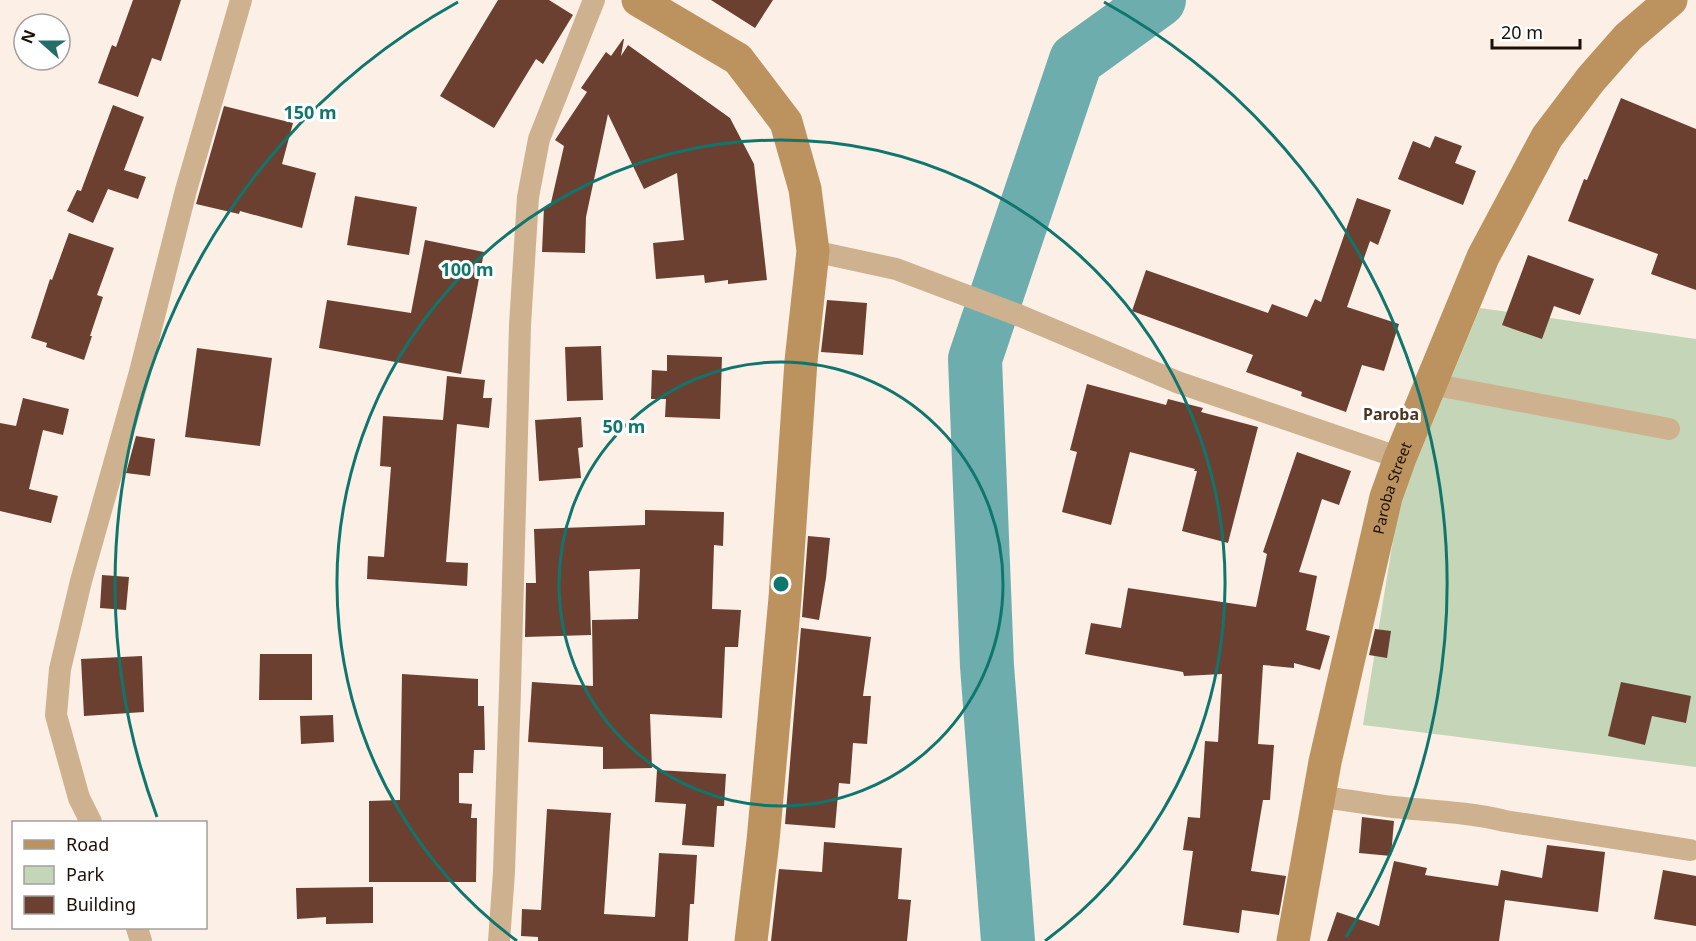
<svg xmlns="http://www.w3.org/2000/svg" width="1696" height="941" font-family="'Noto Sans',sans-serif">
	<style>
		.green { fill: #c4d6b7 }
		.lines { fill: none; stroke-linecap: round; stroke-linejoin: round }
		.river { stroke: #6eadae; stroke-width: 54 }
		.building { fill: #6b4031 }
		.street { stroke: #ceb290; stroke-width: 22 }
		.secondary { stroke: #bc925e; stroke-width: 33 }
		.ring { fill: none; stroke: #0f766e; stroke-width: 3 }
		.labels { text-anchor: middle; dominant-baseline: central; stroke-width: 6; stroke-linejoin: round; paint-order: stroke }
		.street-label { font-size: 15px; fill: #1a1008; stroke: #fff }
		.neighbourhood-label { font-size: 16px; font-weight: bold; fill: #4c3421; stroke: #fff }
		.centre { fill: #0f766e; stroke: #fff; stroke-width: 3 }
		.ring-label { font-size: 18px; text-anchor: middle; font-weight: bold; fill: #0f766e; stroke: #fff; stroke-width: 6; stroke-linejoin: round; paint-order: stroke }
	</style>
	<rect width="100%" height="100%" fill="#fcefe6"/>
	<path class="green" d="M1480,308L1696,339V767L1363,725L1399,503Z"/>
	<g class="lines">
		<path class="river" d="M1008,941L987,666L975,359L1076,60L1159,0"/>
	</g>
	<path class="building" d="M133,0H181L161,61L152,58L138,97L98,83L112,45L116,47Z
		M498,0H549L573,15L543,64L536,59L494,128L440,96Z
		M711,0H773L755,28Z
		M623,39H624L621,56L628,45L730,118L754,164L767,280L728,284V280L705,283L704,275L656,279L653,243L684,240L677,173L644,189L608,114L586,217L585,253L542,252L544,207H550L564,146L555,140L587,92L581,88L606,52L611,56Z
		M1621,98L1696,129V290L1651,274L1658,254L1568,221L1584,179L1587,180Z
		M113,105L144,117L124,170L146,177L138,199L108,189L93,223L67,211L77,190L81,191Z
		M224,106L293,123L282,164L316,173L302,228L240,211L239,214L196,204Z
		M1435,136L1462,146L1455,163L1476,171L1463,205L1398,179L1413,141L1430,148Z
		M355,196L417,207L409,255L347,245Z
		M1357,198L1391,210L1378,245L1370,241L1347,307L1399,324L1384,371L1362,365L1346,412L1301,396L1302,392L1246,372L1253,355L1132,311L1146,270L1268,313L1272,304L1307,317L1315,299L1321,302Z
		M69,233L114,248L97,295L103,297L90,336H92L84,360L46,347L47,343L31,338L50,279L52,280Z
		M425,240L484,252L461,374L319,348L327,300L411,313Z
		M1528,255L1594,279L1580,315L1554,306L1542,339L1502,325Z
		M827,300L867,303L863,355L821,352Z
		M601,346L603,400L567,401L565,347Z
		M197,348L272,358L260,446L185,437Z
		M667,355L722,357L720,419L665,417L666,399H651L652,370L667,371Z
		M447,376L485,380L483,398H492L489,428L457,424L446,562L468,563L467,586L367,579L368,556L384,557L391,467L380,466L383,416L443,420Z
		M1087,384L1166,405L1168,399L1203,408L1201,412L1258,427L1228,543L1182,531L1197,471H1194L1195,469L1130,452L1111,525L1062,512L1077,452L1070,450Z
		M23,398L69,409L63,435L43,430L29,489L58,496L51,523L0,511V423L16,426Z
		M581,417L583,447L578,448L581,478L539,481L535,420Z
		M136,436L155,439L150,476L126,473Z
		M1297,452L1351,471L1339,505L1322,499L1299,572L1317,576L1306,630L1330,636L1320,670L1294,663V668L1263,665L1258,744L1274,745L1270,800H1263L1251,871L1286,876L1279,915L1242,910L1239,933L1183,925L1193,851L1183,850L1188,817L1200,818L1205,741L1218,742L1222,674L1184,676L1183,672L1085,654L1091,623L1121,628L1128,588L1256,607L1267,554L1263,552Z
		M645,510L724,512L723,546L714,545L712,609L741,610L738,647H725L722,718L650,714L652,768L603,769V747L528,742L532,682L593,686L592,620L638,619L640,569L589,571L591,635L525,637L526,583H536L534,529L645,525Z
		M808,536L830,538L826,578L819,620L802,617Z
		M102,575L129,577L126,610L100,608Z
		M801,628L871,637L863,696H871L867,744L853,743L850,784L839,783L835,828L785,824Z
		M1375,629L1391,631L1387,658L1369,655Z
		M260,654H312V700H259Z
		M142,656L144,712L84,716L81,659Z
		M402,674L478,679V706H484L485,750H474L473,773H459V803L472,804L471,818H477L476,882H369V801L400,800Z
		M1621,682L1691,696L1686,723L1652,716L1645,745L1608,736Z
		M333,715L334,742L301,744L300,716Z
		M657,770L726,774L724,806H717L714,847L682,845L686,804L655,802Z
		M547,809L611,813L604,914L655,917L659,853L697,855L694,904H690L688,941H538V937L521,936L522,909L541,910Z
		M1362,817L1394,821L1391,856L1359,853Z
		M824,842L902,848L898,899L911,900L907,941H771L779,869L822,872Z
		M1547,845L1605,852L1598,912L1505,900L1499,941H1327L1337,912L1379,926L1394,861L1427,868L1425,875L1498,886L1501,870L1542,878Z
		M1663,870L1696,876V926L1654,919Z
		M373,887V923L326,924V917L297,919L296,888Z"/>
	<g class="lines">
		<path class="street" d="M813,251L896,269L1018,315L1177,382L1400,458
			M1431,384L1669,429
			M1318,797C1344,799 1368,804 1393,807C1431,811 1468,812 1505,821L1690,850
			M91,822L79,798L56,715L60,669L81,581L140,372L186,190L241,0
			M137,928L141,941
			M499,941L504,872L510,690L520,325L528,197L539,139L594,0"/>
		<g class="secondary">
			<path d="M638,0L738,59L786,122L805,189L813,251L801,361L785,598L763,841L751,941"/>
			<path id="s1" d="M1293,941L1325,762L1386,497L1400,458L1483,257L1547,137L1591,79L1628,37L1671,0"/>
		</g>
	</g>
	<g class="ring">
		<circle cx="781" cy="584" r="222"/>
		<path d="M517 941A444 444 0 1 1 1045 941"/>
		<path d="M157 817A666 666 0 0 1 458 2M1104 2A666 666 0 0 1 1346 937"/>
	</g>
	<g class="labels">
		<g class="street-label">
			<text stroke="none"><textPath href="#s1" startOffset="464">Paroba Street</textPath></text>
		</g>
		<g class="neighbourhood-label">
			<text x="1391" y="414">Paroba</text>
		</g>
	</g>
	<circle cx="781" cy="584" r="9" class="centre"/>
	<g class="ring-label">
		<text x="310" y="119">150 m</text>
		<text x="467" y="276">100 m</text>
		<text x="624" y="433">50 m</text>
	</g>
	<rect x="12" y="821" width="195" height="108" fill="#ffffff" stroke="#a39f9c" stroke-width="1.5"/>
	<rect x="24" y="840" width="30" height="9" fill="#bc925e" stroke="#a39f9c" stroke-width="1.5"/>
	<text x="66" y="851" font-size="18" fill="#1a1008">Road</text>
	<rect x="24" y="866" width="30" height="18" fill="#c4d6b7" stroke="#a39f9c" stroke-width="1.5"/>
	<text x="66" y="881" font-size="18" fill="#1a1008">Park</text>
	<rect x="24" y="896" width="30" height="18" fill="#6b4031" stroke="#a39f9c" stroke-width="1.5"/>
	<text x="66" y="911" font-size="18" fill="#1a1008">Building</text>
	<g transform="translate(42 42) rotate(291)"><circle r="28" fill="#ffffff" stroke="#a39f9c" stroke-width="1.5"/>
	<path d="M0-4.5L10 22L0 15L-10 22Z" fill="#256e66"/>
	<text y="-9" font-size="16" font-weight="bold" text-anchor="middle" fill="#1a1008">N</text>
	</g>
	<path d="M1492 39v9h88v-9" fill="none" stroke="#1a1008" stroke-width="3"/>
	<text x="1501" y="39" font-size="18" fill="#1a1008" stroke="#ffffff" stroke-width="4.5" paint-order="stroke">20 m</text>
</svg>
